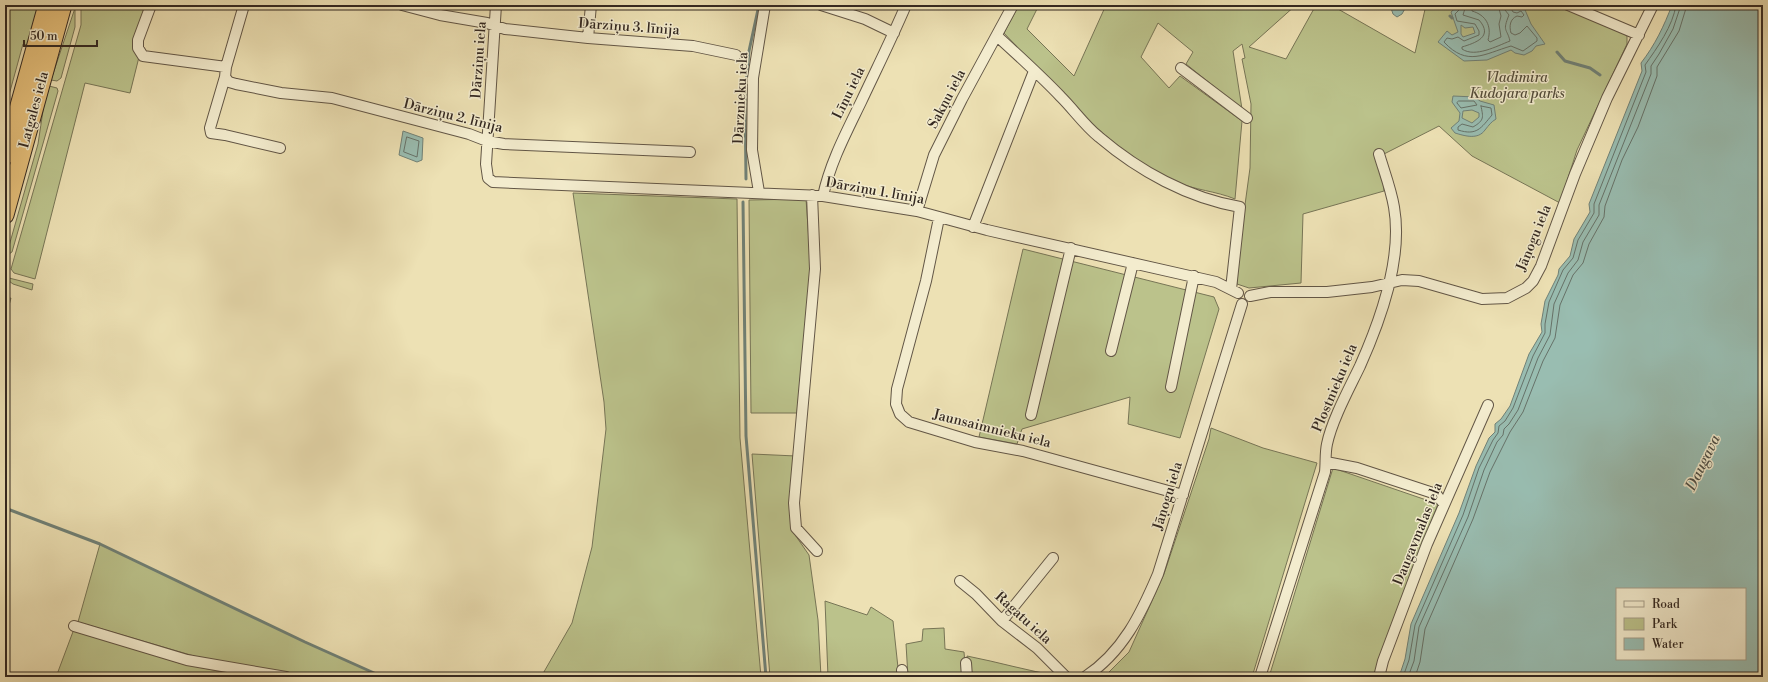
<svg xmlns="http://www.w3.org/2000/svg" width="1768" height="682" font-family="'Libre Bodoni',serif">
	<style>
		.green { fill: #bbc28b; stroke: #777556 }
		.water { fill: #99bdb1; stroke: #708177; fill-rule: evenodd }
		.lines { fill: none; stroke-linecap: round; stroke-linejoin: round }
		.shore { stroke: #667269; stroke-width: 1 }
		.stream { stroke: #708177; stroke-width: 3 }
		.minor-casing { stroke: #625646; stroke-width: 12 }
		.trunk-casing { stroke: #332821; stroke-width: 19 }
		.minor { stroke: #f3ecce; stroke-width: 10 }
		.trunk { stroke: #e6c07a; stroke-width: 17 }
		.labels { text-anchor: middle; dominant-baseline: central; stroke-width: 3; stroke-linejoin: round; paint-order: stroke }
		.street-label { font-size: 14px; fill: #332821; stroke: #f3ecce }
		.park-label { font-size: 14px; font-style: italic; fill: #554e3c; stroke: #f3ecce }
		.water-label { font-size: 15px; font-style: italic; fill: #4c4d45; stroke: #f3ecce }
	</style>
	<rect width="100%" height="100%" fill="#ede1b4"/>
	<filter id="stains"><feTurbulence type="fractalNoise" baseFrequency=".005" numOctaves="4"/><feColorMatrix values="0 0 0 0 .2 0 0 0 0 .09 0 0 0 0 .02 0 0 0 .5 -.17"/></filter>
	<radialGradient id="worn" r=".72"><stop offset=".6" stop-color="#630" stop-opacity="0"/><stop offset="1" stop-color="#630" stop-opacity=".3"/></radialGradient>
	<path class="green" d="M11,5H39L28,45L23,44L9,95L5,101V27Z
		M81,5H152L130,93L85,83L35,279L14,273L11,269L81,25Z
		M1019,5H1039L1027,29L1074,76L1106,5H1296L1249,47L1286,59L1316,5H1331L1415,53L1426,5H1553L1587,17L1623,33L1627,36V44L1577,150L1560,203L1472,156L1439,126L1384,154V191L1303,214L1301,283L1249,288L1237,284L1236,271L1250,168L1251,104L1242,59L1245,58L1242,44L1233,51L1242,109L1186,64L1193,52L1158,23L1141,57L1169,88L1180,76L1242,121L1235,199C1216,191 1194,190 1177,182C1107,150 1056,88 1004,33Z
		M75,8V27L61,78L57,81L51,80Z
		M49,86L57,88L58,91L12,252L9,254L7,253L38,144L44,104Z
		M573,193L737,199L740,438L761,677H541L572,623L592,547L606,429L604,402Z
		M806,199L811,269L797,413H751L749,200Z
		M1023,249L1214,297L1219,309L1180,438L1128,424L1130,397L1022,429L1017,444L979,437Z
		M9,278L33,284L32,290L13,284L9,281Z
		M11,298L5,320V299Z
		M1211,428L1263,448L1317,463L1252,677H1104L1129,652L1164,574L1209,439Z
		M752,454L796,456L791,499V529L809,555L818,620L821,677H770Z
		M1333,468L1438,504L1385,643L1376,677H1269Z
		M100,544L305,642L383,677H294L275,671L211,661L78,622Z
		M825,601L867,615L871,607L893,621L899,677H828Z
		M944,628L945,649L964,652L966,677H908L906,644L922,641L923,629Z
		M74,629L179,663L218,671L265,677H56Z
		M967,656C998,662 1028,671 1059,676V677H969Z"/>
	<path class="water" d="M1390,5H1407L1402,14L1397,17L1393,14Z
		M1459,5H1512L1516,8L1520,7L1519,5H1523L1531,24L1545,44L1536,46L1532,51L1524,55L1515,53L1511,50L1487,60L1464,61L1438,42L1447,31L1452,35L1458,32L1451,12ZM1461,25L1465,28L1473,27L1475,33L1463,37L1461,34Z
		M1672,5H1763V677H1399L1405,659L1411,624L1459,513L1476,466L1489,438L1495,432V424L1501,419L1510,406L1529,354L1542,332L1541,324L1545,301L1558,275L1559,269L1570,256L1574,239L1590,212L1589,204L1642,71L1641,63C1655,45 1664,26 1672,5ZM1617,589H1745V659H1617Z
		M1453,96L1475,97L1480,101L1494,105L1496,119C1491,122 1489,125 1485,130C1478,140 1465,136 1455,133L1451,128L1459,121L1460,113L1452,102ZM1472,110L1479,113V117L1472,123L1462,118L1463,111Z
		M403,131L423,138L422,160L417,162L399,155Z"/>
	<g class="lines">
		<path class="shore" d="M1461,5L1460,9L1455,14L1457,21L1475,24L1479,31V35L1464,41L1458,37L1452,39L1447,38L1444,42C1467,67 1484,54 1511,46L1523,51L1537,41V38L1527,26L1520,33L1515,35L1511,33C1509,26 1510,19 1517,16L1522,17L1524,15L1521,11L1517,13L1513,12L1509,5
			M1466,5L1463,15L1479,20C1494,37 1475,43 1462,47V49C1475,58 1497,46 1510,41C1507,28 1502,32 1509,15L1505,10L1504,5
			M1472,5V11C1486,15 1492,26 1488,40L1490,42L1501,37L1499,24L1501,16L1498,5
			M1459,101H1474L1477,105L1461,108L1457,103Z
			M1481,106L1491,108L1492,115C1481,128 1477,136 1458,130V127L1462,124L1473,127C1485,120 1483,117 1481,106Z
			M407,137L419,141L417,157L404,152Z
			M1403,677L1409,660L1415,625L1463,515L1479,468L1493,440L1498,433L1499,426L1505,421L1513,408L1533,356L1545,333V324L1549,302L1563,270L1573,258L1578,240L1594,213V204L1646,72L1645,65C1657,48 1673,26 1676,5
			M1408,677L1414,661L1419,627L1468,517L1484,470L1497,442L1503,435L1504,429L1509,424L1518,410L1538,358L1550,335L1554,304L1568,273L1578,260L1583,242L1599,215V205L1651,74V66L1659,54L1673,29L1681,5
			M1415,677L1420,662L1425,629L1473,519L1490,472L1510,432L1523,412L1543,361L1555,338L1560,305L1573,275L1583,263L1589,244L1604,217L1605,206L1622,160L1638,127L1657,76V67L1679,31L1687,5"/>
		<path class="stream" d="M1440,5L1444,8
			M1450,16L1452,18
			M1557,52L1565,61L1590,68L1600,75
			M746,179L745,95L749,51L759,5
			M743,202L746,436L766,677
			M5,508L100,544L305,642L383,677"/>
		<g class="minor-casing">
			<path id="minor" d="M151,5L138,40V48L143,56L226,67
				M244,5L226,67L225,77L229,82L236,84L281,93L332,98L469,134L487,141L504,144L690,152
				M402,5L440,15L487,23L505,29L588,38L693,46L736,55
				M496,5L486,164L488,178L493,182L823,196L917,211L987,230L1216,282L1238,293
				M821,5L865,19L894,33
				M1568,5L1639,35
				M997,36C1019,56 1041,76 1061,97C1074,110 1085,126 1099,137C1139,171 1188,198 1240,207L1231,289
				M588,38L591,5
				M1181,68L1247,118
				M225,77L210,128L211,133L225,135L280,148
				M759,192L752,150L753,78L765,5
				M812,195L815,269L794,503L796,528L817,551
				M823,196C830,163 846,133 861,102C876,70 892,38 906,5
				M917,211L934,155L962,99L1013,5
				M939,218L926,281L897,389L896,404L900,414L909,422L975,442L1023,451L1183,495
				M973,227L1034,71
				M1250,296L1270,292H1327L1372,287L1402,280L1419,281L1482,299L1507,298L1526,288L1533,281L1541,266L1575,174L1607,98L1653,5
				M1111,351L1133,263
				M1171,387L1194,276
				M1031,415L1071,248
				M1326,462L1357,468L1436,494L1444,504
				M960,581L976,594L1002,621L1037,648L1066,677
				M1002,621L1053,558
				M74,626L187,660L286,677
				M966,663L967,677
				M902,670L903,677
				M1085,677C1123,652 1141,614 1158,574L1242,304
				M1260,677L1325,472C1326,463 1325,453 1327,444C1332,420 1349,389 1360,366C1381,319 1403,258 1394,207C1391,189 1384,171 1379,154
				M1379,677L1383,661L1427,544L1488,405"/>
		</g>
		<g class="trunk-casing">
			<path id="trunk" d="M5,156L47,5
				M5,215L63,5"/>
		</g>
		<use href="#minor" class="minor"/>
		<use href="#trunk" class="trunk"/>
	</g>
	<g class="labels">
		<g class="street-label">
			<text transform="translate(629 27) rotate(4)">Dārziņu 3. līnija</text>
			<text transform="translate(479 60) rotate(-86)">Dārziņu iela</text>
			<text transform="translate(849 93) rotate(-64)">Līņu iela</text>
			<text transform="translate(741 98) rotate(-87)">Dārznieku iela</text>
			<text transform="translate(947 99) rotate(-62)">Sakņu iela</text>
			<text transform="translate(34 110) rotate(-75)">Latgales iela</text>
			<text transform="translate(453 116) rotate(14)">Dārziņu 2. līnija</text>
			<text transform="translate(875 191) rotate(10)">Dārziņu 1. līnija</text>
			<text transform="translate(1534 238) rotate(-68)">Jāņogu iela</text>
			<text transform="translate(1335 388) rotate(-67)">Plostnieku iela</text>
			<text transform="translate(992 429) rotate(14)">Jaunsaimnieku iela</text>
			<text transform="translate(1168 496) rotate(-73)">Jāņogu iela</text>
			<text transform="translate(1418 534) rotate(-68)">Daugavmalas iela</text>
			<text transform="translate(1023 618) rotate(42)">Ragatu iela</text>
		</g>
		<g class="park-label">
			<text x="1517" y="78">Vladimira<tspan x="1517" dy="16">Kudojara parks</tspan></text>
		</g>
		<g class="water-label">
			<text transform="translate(1703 463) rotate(-64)">Daugava</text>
		</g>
	</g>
	<rect width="1768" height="682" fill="none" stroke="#ede1b4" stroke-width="20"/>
	<rect x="6" y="6" width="1756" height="670" fill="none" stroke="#332821" stroke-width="2"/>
	<rect x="10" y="10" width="1748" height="662" fill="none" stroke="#332821"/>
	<rect x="1616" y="588" width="130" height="72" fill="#f3ecce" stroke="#a69e89"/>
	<rect x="1624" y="601" width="20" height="6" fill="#f3ecce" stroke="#a69e89"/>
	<text x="1652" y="608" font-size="12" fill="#332821">Road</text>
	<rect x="1624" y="618" width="20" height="12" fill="#bbc28b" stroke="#a69e89"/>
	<text x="1652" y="628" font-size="12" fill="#332821">Park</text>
	<rect x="1624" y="638" width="20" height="12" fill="#99bdb1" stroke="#a69e89"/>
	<text x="1652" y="648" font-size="12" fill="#332821">Water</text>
	<path d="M24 40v6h73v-6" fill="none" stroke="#332821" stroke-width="2"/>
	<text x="30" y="40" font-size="12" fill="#332821" stroke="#f3ecce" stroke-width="3" paint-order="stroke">50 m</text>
	<rect width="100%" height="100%" filter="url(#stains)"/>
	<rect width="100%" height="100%" fill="url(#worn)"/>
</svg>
